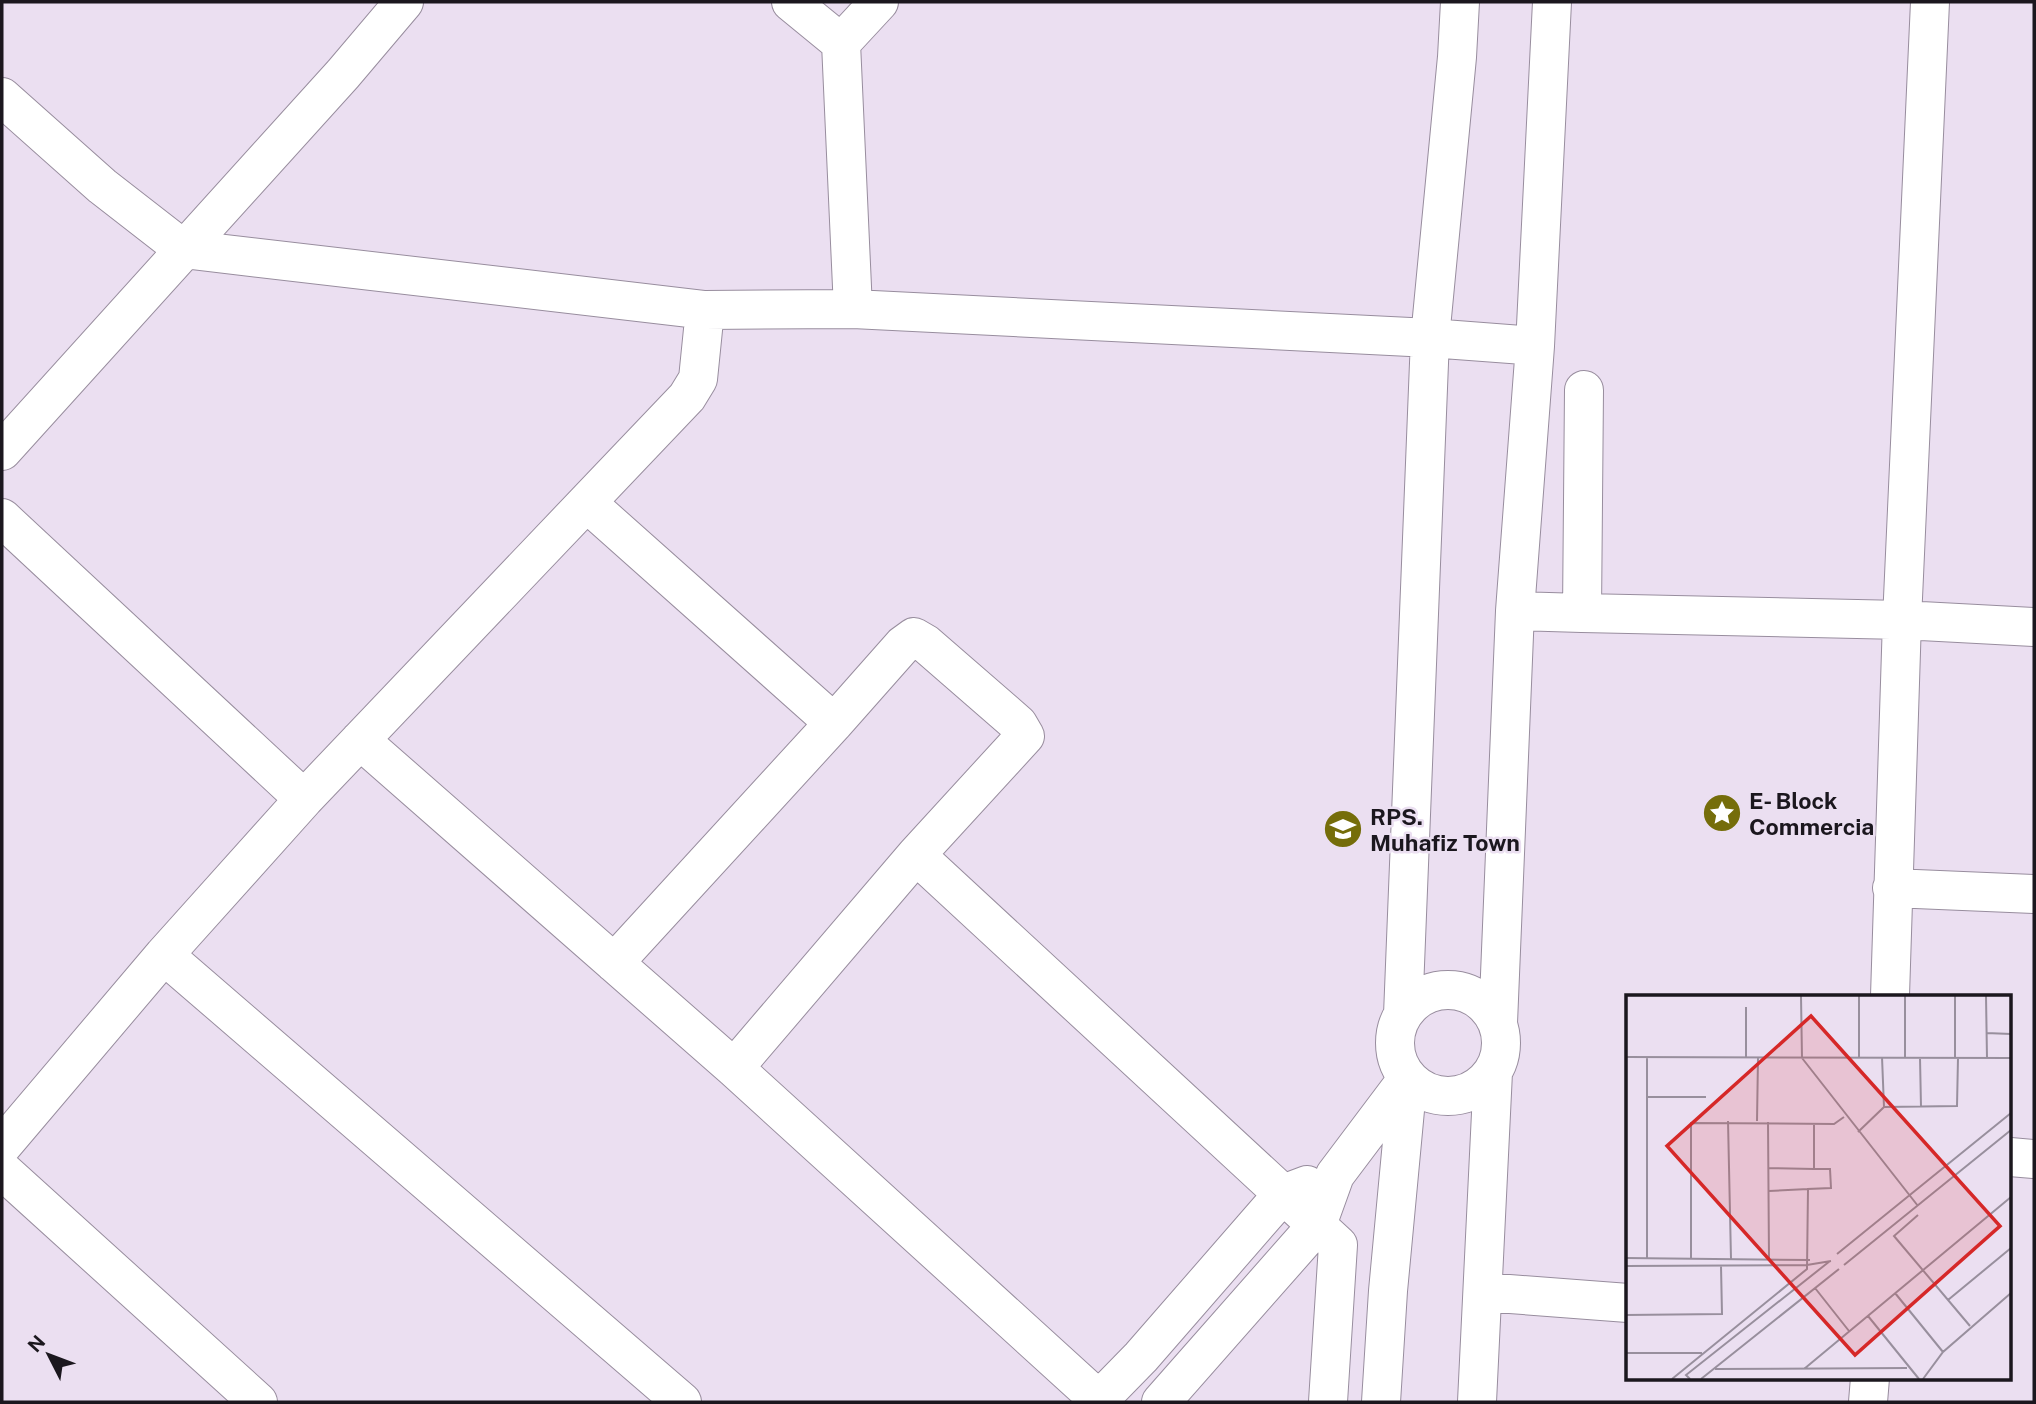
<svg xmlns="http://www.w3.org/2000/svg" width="2036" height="1404" font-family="'Public Sans',sans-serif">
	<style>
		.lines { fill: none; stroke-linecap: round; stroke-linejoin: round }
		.minor-casing { stroke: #988d9e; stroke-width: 40 }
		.minor { stroke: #fff; stroke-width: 38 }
		.labels { text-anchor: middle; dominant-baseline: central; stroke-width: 5; stroke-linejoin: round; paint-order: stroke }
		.poi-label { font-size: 23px; font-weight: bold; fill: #1b171e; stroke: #ebdff1; text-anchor: start }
		.inset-road { fill: none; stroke: #988f9d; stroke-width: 2 }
		.view { fill: #d62828; fill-opacity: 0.15; stroke: #d62828; stroke-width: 3.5 }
		.inset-edge { fill: none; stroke: #1b171e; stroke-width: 3.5 }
	</style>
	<rect width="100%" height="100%" fill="#ebdff1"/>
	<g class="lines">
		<g class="minor-casing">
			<path id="minor" d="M791,2L841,43L853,309
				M841,43L879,2
				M2,97L102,186L183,249L705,310L853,309L1430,338L1535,346
				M1584,390L1582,613L1902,620L2034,627
				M2,451L343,74L404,2
				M587,503L834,723L903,645L914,637L926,644L1018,724L1025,736L916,855L1338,1245L1328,1402
				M2,518L304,799
				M1515,611L1582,613
				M360,740L734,1068L1099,1400
				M1892,888L2034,894
				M164,955L682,1402
				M614,963L834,723
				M1395 1043a53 53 0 1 1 106 0a53 53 0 1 1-106 0Z
				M1890,996L1902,620L1930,2
				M1403,1015L1430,338L1457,57L1460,2
				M1498,1023L1515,611L1535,346L1552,2
				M734,1068L916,855
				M2,1146L164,955L304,799L687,397L698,379L705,310
				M2010,1157L2034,1159
				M2,1170L258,1402
				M1483,1292L1628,1303
				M1097,1402L1141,1357L1283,1194L1307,1185
				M1161,1402L1317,1225L1335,1175L1408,1078
				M1381,1402L1388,1291L1408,1078
				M1477,1402L1493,1072
				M1868,1402L1870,1378"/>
		</g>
		<use href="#minor" class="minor"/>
	</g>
	<defs>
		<g id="sight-disc" transform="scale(2.0125)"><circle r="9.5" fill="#756d0a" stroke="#ebdff1"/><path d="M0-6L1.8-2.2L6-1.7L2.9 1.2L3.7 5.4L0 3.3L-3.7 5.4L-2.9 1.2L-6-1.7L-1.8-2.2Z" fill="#fff"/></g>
		<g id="school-disc" transform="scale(2.0125)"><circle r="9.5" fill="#756d0a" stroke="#ebdff1"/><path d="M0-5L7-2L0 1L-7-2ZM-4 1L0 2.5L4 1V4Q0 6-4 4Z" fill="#fff"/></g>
	</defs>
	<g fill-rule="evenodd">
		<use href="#sight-disc" x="1722" y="813"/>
		<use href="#school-disc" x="1343" y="829"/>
	</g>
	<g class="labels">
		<g class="poi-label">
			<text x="1749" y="800">E- Block<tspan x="1749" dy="26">Commercia</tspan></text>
			<text x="1370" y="816">RPS.<tspan x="1370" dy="26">Muhafiz Town</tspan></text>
		</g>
	</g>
	<g transform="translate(1626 995)">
		<rect width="385" height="385" fill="#ebdff1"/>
		<path class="inset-road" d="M175,1L176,63L292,211M233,1V62M329,1V63M360,1L361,63M120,12V62M360,38L385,39M0,62L385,63M21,62V263M279,62V1M294,63L295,112M21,102H80M258,112L331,111L332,63M102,126L105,264M131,126L132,63M142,127L143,264M232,137L258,112L256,62M143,173L188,174M143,196L182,194M292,220L268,241L344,331M211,259L385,118M0,263L184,265M65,263V128L208,129L218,122M218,270L385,135M0,271L181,270L205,266M189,293L223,336M269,298L317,357M322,305L385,253M0,320L96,319L95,271M242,321L293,384M0,358H76M89,374L281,373M178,374L385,202M46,384L181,274L182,194L205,193L204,174H188V128M64,384L60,380L204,266M75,384L213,274M297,384L317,357L385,298"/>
		<path class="view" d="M185,21L374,231L229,360L41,151Z"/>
		<rect width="385" height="385" class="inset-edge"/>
	</g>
	<rect width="2036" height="1404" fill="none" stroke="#1b171e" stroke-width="7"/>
	<g transform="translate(49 1355) rotate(312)" stroke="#ebdff1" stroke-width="5" paint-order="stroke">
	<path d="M0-5L12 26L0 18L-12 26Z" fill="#1b171e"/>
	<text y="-10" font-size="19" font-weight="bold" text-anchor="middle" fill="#1b171e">N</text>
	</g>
</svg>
